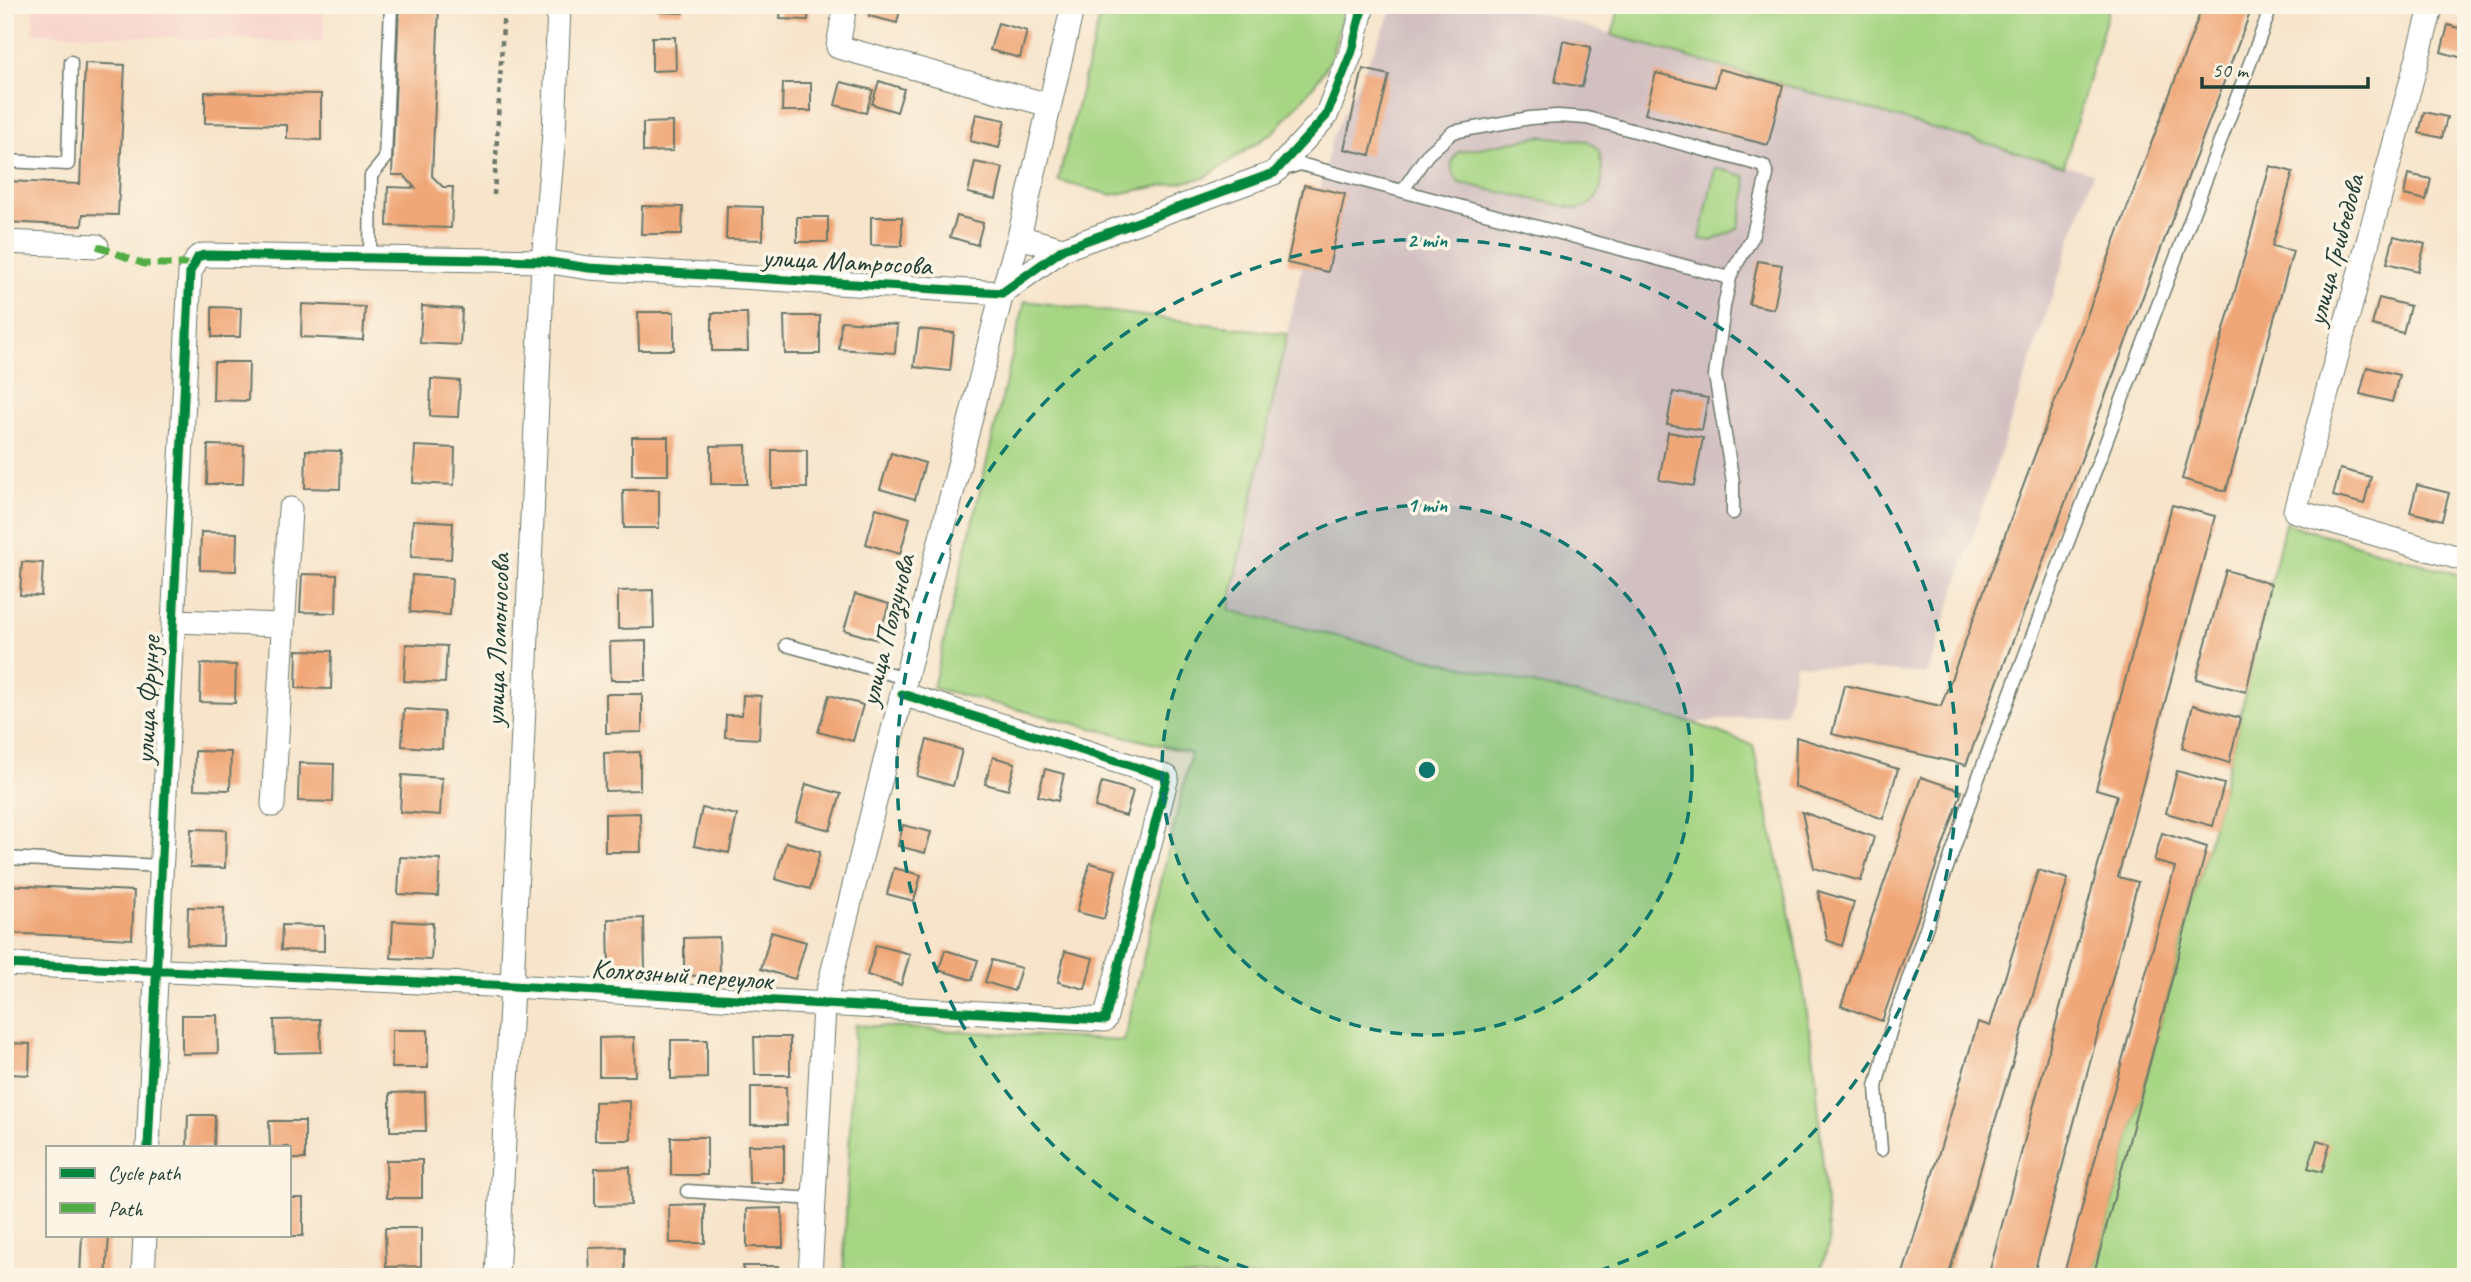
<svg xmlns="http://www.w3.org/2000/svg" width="2471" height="1282" font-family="Caveat,sans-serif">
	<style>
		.built { fill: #f7d1c9 }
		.industrial { fill: #d2bfc1 }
		.green { fill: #a6d583; stroke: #62895c; stroke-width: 2 }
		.building { fill: #f0a778 }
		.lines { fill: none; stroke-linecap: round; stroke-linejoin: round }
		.lane-casing { stroke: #6b7769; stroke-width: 15 }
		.street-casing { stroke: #6b7769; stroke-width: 25 }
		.path { stroke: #6b7769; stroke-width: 4.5; stroke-dasharray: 5 5; stroke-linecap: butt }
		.lane { stroke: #fff; stroke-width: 12 }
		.street { stroke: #fff; stroke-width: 23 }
		.quiet { stroke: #52ad45; stroke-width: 7; stroke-dasharray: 14 7; stroke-linecap: butt }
		.cycleway-casing { stroke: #fcf5e5; stroke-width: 13 }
		.cycleway { stroke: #00873e; stroke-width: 9 }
		.ring { fill: none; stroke: #0f766e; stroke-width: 3.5; stroke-dasharray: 12 9 }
		.labels { text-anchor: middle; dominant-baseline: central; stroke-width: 7; stroke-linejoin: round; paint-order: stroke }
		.street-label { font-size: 28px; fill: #1f3d34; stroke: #fcf5e5 }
		.centre { fill: #0f766e; stroke: #fcf5e5; stroke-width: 3.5 }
		.ring-label { font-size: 21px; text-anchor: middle; font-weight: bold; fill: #0f766e; stroke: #fcf5e5; stroke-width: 7; stroke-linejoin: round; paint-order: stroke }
	</style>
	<rect width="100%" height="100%" fill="#fcf5e5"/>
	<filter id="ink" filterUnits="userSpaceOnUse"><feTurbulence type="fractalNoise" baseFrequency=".0143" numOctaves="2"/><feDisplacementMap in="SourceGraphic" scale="14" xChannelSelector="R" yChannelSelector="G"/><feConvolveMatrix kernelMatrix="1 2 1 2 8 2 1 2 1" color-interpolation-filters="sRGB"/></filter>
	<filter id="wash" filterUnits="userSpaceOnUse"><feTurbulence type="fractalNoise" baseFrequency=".00686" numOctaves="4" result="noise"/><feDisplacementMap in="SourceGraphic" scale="28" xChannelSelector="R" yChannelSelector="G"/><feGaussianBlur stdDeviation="1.57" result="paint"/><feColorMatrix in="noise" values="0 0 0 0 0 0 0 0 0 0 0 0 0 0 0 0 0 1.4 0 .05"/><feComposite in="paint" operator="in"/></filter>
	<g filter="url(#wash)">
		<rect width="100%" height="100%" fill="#f7e4cb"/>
		<path class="built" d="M33,5H324L323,43L33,33Z"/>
		<path class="industrial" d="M1395,5H1512L2093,173L1927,674L1796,664L1786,712L1694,723L1228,610L1287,334L1332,138Z"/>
		<path class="green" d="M1103,5H1345L1331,59L1313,87L1275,131L1204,178L1112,195L1058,181Z
			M1620,5H2110L2064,166L1612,35Z
			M1541,136L1588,141L1598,149C1605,172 1606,203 1578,209L1459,183C1451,172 1448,164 1458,152Z
			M1715,168L1745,176L1747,190L1738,229L1711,241L1700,239Z
			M1025,301L1287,334L1229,610L1694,723L1753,745L1798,953L1815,1066L1829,1243L1818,1277H843L855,1025L1124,1041L1191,753L933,688Z
			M2285,523L2466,577V1277H2093L2224,784Z"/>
		<g id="blocks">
			<path class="building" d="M399,5H439L432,176L443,187H453L451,228L387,226L388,187L415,188L404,175H392Z
				M658,5H683V13L658,12Z
				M781,5H809L808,20L780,19Z
				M872,5H901L897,23L869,16Z
				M2203,5H2253L1966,765L1832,734L1844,685L1941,706Z
				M998,23L1027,31L1020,58L990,50Z
				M2448,25L2466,30V59L2441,52Z
				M652,37H675L676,70L652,71Z
				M1563,41L1591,47L1582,87L1555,82Z
				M85,63L125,65L118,215L83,214L82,226L5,222V181L80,184Z
				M1363,69L1389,75L1370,155L1344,149Z
				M1719,69L1783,85L1768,145L1645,114L1656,73L1715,87Z
				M879,81L904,89L897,112L872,104Z
				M841,82L873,90L866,113L835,105Z
				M783,83H811V111H782Z
				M205,92L321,94V140L287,139V125L205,123Z
				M2424,112L2447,117L2442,138L2419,133Z
				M976,114L1005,120L999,148L970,141Z
				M673,122V151L643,152V123Z
				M975,162L1003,168L996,199L968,193Z
				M2270,166L2293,172L2272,246L2293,251L2226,491L2182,479Z
				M2408,174L2431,179L2426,200L2404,195Z
				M1304,185L1345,194L1328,272L1287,263Z
				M642,206L683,207L682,234H641Z
				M727,206L763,207V240L726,239Z
				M957,216L983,223L977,245L950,237Z
				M797,217H828V242H797Z
				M871,217H902V246L871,245Z
				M2394,236L2425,244L2418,271L2387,263Z
				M1758,261L1782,265L1774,309L1749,304Z
				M2379,298L2410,306L2403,333L2372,325Z
				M302,304L365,307L363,340L301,337Z
				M422,306L462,309L460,345L420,343Z
				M212,307L241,308L240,337H212Z
				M638,312H674V350H639Z
				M712,313H747L748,351H712Z
				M784,316H820V354H785Z
				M841,321L897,325L895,353L839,349Z
				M919,329L954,333L950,371L914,367Z
				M214,362H249L248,401L213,400Z
				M2367,367L2399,375L2392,402L2360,394Z
				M431,379L460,381L458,417L430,416Z
				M1673,392L1708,398L1702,430L1667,424Z
				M1668,432L1703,438L1694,486L1659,480Z
				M632,437H668V475H632Z
				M208,445L244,446L243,484H207Z
				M746,445L747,484H711V446Z
				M415,446L455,448L454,485L413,483Z
				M306,450L341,451L340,489L305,488Z
				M772,450H807V488H772Z
				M891,453L925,463L915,499L880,489Z
				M2340,469L2371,477L2364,504L2333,496Z
				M2417,485L2449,493L2442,520L2410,512Z
				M623,490H659V528H624Z
				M2172,505L2215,516L2118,877L2138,882L2033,1277H1988L2117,795L2096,789Z
				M876,508L910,518L900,554L866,544Z
				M413,520L453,522L451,559L411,557Z
				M201,532L237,533L236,571L200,570Z
				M22,562L43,563L41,596L20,595Z
				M2226,570L2271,584L2246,692L2196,679Z
				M302,574L337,575L336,613L300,612Z
				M412,575L452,578L450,615L410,612Z
				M653,590L654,628L618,629V591Z
				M855,594L889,604L878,640L844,630Z
				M646,641V680H611L610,642Z
				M406,644L447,646L445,683L404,681Z
				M297,650L332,651L331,689L296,688Z
				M201,664L236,665L235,703L200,702Z
				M606,694H642V732L606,733Z
				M743,695L761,696L759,739L725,737L726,715H742Z
				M829,695L863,705L853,741L818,732Z
				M2193,705L2240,718L2229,763L2182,748Z
				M404,709L444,712L442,749L402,746Z
				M1796,737L1898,769L1883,819L1795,787Z
				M927,740L962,750L953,786L917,776Z
				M195,751L231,752L230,790L194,789Z
				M640,752V790L605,791L604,753Z
				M993,757L1015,763L1008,790L985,784Z
				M299,763L334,764L333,802L298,801Z
				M1045,769L1064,774L1058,801L1038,796Z
				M2177,771L2224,784L2213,826L2166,813Z
				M402,775L442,778L440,815L400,812Z
				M1921,777L1962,791L1882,1021L1841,1006Z
				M1102,782L1133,791L1126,816L1095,807Z
				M806,784L841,794L830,830L796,821Z
				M702,808L737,815L729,853L694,846Z
				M1802,812L1874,837L1861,881L1814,868Z
				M640,813L641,852H605V814Z
				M903,825L931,832L925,853L898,846Z
				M191,829L226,830L225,868L190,867Z
				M2162,833L2207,847L2093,1277H2063L2175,867L2154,861Z
				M786,842L820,852L810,889L775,879Z
				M400,857L440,859L438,896L398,894Z
				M1090,863L1116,870L1104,919L1077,912Z
				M894,868L921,875L914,901L887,894Z
				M2038,870L2068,879L1948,1277H1902L1978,1022L1990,1026Z
				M5,885L134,891L132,939L5,933Z
				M1818,891L1854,902L1842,946L1827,940Z
				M188,907L224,908L223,946L187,945Z
				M644,918L645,973H609L608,919Z
				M393,921L433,923L431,960L391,958Z
				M282,925L324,926V951L281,950Z
				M771,932L806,942L795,979L761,969Z
				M719,937L720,975L684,976V938Z
				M876,945L910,954L901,985L867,975Z
				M945,950L978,960L972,980L939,970Z
				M1065,951L1093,958L1085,989L1058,982Z
				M992,960L1021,968L1014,991L985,982Z
				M182,1015H217L218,1053L182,1054Z
				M320,1019L321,1052L275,1053L274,1020Z
				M392,1030H428V1068H392Z
				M634,1037L635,1076H599V1038Z
				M754,1037H790V1075H755Z
				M671,1040H707V1078L671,1079Z
				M10,1043L30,1044L29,1075L9,1074Z
				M751,1087H786L787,1125H751Z
				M425,1092L426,1131H390V1093Z
				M630,1101L631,1140H595V1102Z
				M188,1115H215L214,1147H187Z
				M269,1121H305V1159H289V1147H270Z
				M671,1137H707V1175H671Z
				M2317,1140L2330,1144L2322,1172L2308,1168Z
				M748,1145H784V1183H749Z
				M386,1160H422V1198H387Z
				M630,1167L631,1205L595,1206V1168Z
				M289,1198H303V1236H289Z
				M705,1204V1243H670L669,1205Z
				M782,1208L783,1247H747V1209Z
				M385,1228H421V1266L386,1267Z
				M82,1235H109L106,1277H80Z
				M625,1247V1277H590L589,1248Z
				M743,1266H779V1277H744Z"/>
		</g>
	</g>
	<g filter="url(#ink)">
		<use href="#blocks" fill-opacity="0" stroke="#6b7769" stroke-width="2"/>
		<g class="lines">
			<g class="lane-casing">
				<path id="lane" d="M5,161L68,164L71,62
					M1281,170L1300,164L1730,278
					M1403,190L1427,155L1453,132L1530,118L1557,116L1587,118L1764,166L1767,175L1752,238L1733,270L1730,278L1724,307L1715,376L1733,482V513
					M370,258L371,176L385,159L391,5
					M786,645L905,678
					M5,858L161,866
					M1881,1150L1876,1087L1890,1032L1976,784L2272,5
					M687,1191L816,1199"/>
			</g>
			<g class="street-casing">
				<path id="street" d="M845,5L838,47L1049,105
					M2432,5L2295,511L2466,560
					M1019,237L1063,249
					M5,242L97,246
					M174,621L283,625
					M273,805L290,509
					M5,964L512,986L1105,1020L1167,777L902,694
					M148,1147L190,272L198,257L204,255L543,261L589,268L1002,293L1063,249L1274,173L1326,116L1352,51L1363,5
					M143,1277L145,1235
					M497,1277L512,986L543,261L554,134L559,5
					M810,1277L824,1006L1002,293L1019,237L1073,5"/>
			</g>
			<path class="path" d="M494,195L504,5"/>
			<use href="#lane" class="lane"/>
			<use href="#street" class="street"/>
			<path class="quiet" d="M97,246L144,264H192"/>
			<g class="cycleway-casing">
				<path id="cycleway" d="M5,964L512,986L1105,1020L1167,777L902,694
					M148,1147L190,272L198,257L204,255L543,261L589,268L1002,293L1063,249L1274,173L1326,116L1352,51L1363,5"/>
			</g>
			<use href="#cycleway" class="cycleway"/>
		</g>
	</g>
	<circle cx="1427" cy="770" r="265" fill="#0f766e" fill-opacity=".12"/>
	<g class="ring">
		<circle cx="1427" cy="770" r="265"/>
		<path d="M1268 1275A530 530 0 1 1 1586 1275"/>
	</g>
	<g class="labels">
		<g class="street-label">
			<text transform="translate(2335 250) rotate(-75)">улица Грибоедова</text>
			<text transform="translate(847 261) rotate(3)">улица Матросова</text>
			<text transform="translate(887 630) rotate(-76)">улица Ползунова</text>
			<text transform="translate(497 640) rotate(-88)">улица Ломоносова</text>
			<text transform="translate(147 700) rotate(-87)">улица Фрунзе</text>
			<text transform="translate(682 974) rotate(4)">Колхозный переулок</text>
		</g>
	</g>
	<circle cx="1427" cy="770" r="10" class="centre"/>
	<g class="ring-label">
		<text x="1427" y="247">2 min</text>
		<text x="1427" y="512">1 min</text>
	</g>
	<rect width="2471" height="1282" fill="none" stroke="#fcf5e5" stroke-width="28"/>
	<rect x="46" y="1146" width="245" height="91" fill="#fcf5e5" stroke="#a4ab9e" stroke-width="2"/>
	<rect x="60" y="1168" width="35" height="10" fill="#00873e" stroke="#a4ab9e" stroke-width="2"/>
	<text x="108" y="1180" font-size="21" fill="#1f3d34">Cycle path</text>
	<rect x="60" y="1203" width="35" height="10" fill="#52ad45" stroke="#a4ab9e" stroke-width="2"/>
	<text x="108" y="1216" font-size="21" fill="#1f3d34">Path</text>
	<path d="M2202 77v10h166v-10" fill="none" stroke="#1f3d34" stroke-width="3.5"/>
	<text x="2212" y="77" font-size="21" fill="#1f3d34" stroke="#fcf5e5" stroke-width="5" paint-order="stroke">50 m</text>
</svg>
